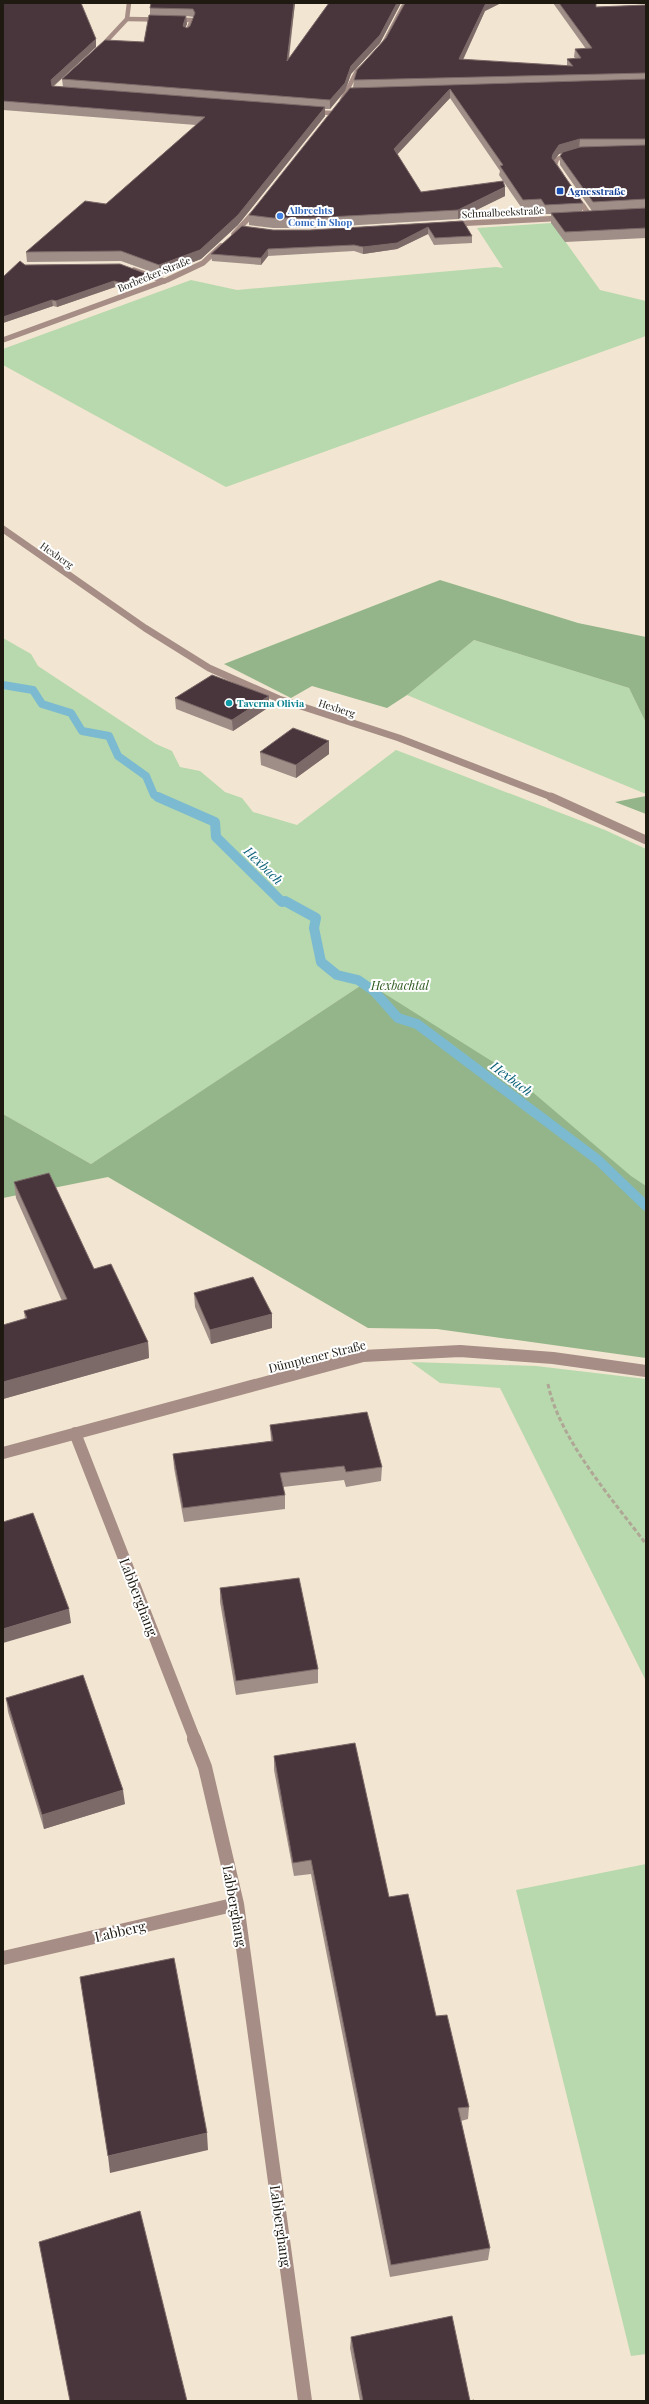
<svg xmlns="http://www.w3.org/2000/svg" width="649" height="2404" font-family="'Playfair Display',serif">
	<style>
		.green { fill: #b7d9ad }
		.forest { fill: #93b589 }
		.lines { fill: none; stroke-linecap: round; stroke-linejoin: round }
		.stream-far1 { stroke: #7bbad0; stroke-width: 8 }
		.stream { stroke: #7bbad0; stroke-width: 10 }
		.path { stroke: #b0a696; stroke-width: 3; stroke-dasharray: 4.5 2.5; stroke-linecap: butt }
		.lane-far1 { stroke: #a68d85; stroke-width: 4.5 }
		.lane { stroke: #a68d85; stroke-width: 5.5 }
		.street-far5 { stroke: #a68d85; stroke-width: 4.5 }
		.street-far4 { stroke: #a68d85; stroke-width: 5.5 }
		.street-far3 { stroke: #a68d85; stroke-width: 7 }
		.street-far2 { stroke: #a68d85; stroke-width: 9 }
		.street-far1 { stroke: #a68d85; stroke-width: 12 }
		.street { stroke: #a68d85; stroke-width: 14 }
		.wall { fill: #9e8e87; fill-rule: evenodd }
		.shaded-wall { fill: #7c6a69 }
		.building { fill: #49363d; stroke: #7c6a69 }
		.transit-dot { fill: #1a4fb4; stroke: #fff; stroke-width: 1.5 }
		.shop-dot { fill: #3f7fe0; stroke: #fff; stroke-width: 1.5 }
		.culture-dot { fill: #0f9aa8; stroke: #fff; stroke-width: 1.5 }
		.labels { text-anchor: middle; dominant-baseline: central; stroke-width: 4; stroke-linejoin: round; paint-order: stroke }
		.far-transit-label { font-size: 10px; font-weight: bold; fill: #164399; stroke: #fff; text-anchor: start }
		.far-shop-label { font-size: 10px; font-weight: bold; fill: #366cbe; stroke: #fff; text-anchor: start }
		.far-street-label { font-size: 10px; fill: #1e1a12; stroke: #fff }
		.far-culture-label { font-size: 10px; font-weight: bold; fill: #0d838f; stroke: #fff; text-anchor: start }
		.park-label { font-size: 12px; font-style: italic; fill: #2c591e; stroke: #fff }
		.street-label { font-size: 12px; fill: #1e1a12; stroke: #fff }
		.water-label { font-size: 13px; font-style: italic; fill: #096177; stroke: #fff }
		.near-street-label { font-size: 14px; fill: #1e1a12; stroke: #fff }
	</style>
	<rect width="100%" height="100%" fill="#f2e5d1"/>
	<path class="green" d="M552,223L600,290L646,301V336L226,487L3,365V349L191,280L237,290L496,267L503,268L477,228Z
		M3,638L31,654L38,666L156,744L172,751L180,767L200,771L225,792L242,798L253,812L297,825L396,750L605,830L646,849V1193L366,982L91,1164L3,1114Z
		M474,640L629,688L646,723V794L407,695Z
		M411,1362L536,1366L646,1379V1681L500,1388L440,1383Z
		M646,1864V2354L631,2356L516,1890Z"/>
	<path class="forest" d="M440,580L578,623L646,637V723L629,688L474,640L407,695L387,708L312,686L291,698L224,664Z
		M646,796V814L615,802Z
		M366,982L509,1072L631,1176L646,1186V1358L437,1329L368,1328L108,1177L3,1198V1114L91,1164Z"/>
	<g class="lines">
		<path class="stream-far1" d="M3,685L33,690L42,704L71,713L82,731L109,736L118,756L146,776L154,795L161,798"/>
		<path class="stream" d="M158,797L215,822L216,837L282,902L285,901L316,918L314,928L321,962L337,975L358,980L374,991L398,1018L417,1024L598,1160L646,1206"/>
		<path class="path" d="M548,1384C559,1439 613,1500 646,1544"/>
		<path class="lane-far1" d="M127,19L192,20L187,33"/>
		<path class="lane" d="M134,270L164,281"/>
		<path class="street-far5" d="M99,49L127,19L129,3
			M342,100L357,71L374,57L383,45L405,3
			M311,112L332,113
			M561,174L555,165L557,159L571,154
			M575,195L584,207"/>
		<path class="street-far4" d="M583,206L590,216
			M451,224L565,218
			M234,234L257,209
			M3,340L167,280L203,263L221,246"/>
		<path class="street-far3" d="M3,529L145,628L209,668L279,699L399,738L554,798"/>
		<path class="street-far2" d="M551,797L646,840"/>
		<path class="street-far1" d="M75,1433L195,1740
			M3,1453L363,1356L460,1351L553,1358L646,1371"/>
		<path class="street" d="M194,1739L205,1767L237,1904L305,2401
			M3,1958L237,1904"/>
	</g>
	<path class="wall" d="M3,3L96,39V47L54,86L63,87L62,79L144,42L150,15V8L151,3H295L289,59L329,3H401L380,43L351,74L345,91L330,109H325V116L238,225L201,259L160,275L121,261L27,262L26,252L106,204L196,125L3,110ZM186,16L194,17L190,26L187,28L185,27L187,24Z
		M405,3H501L485,11L463,60L567,66V59L575,58L574,57L575,49H586L553,3H596V7L646,5V238L565,242L551,223V214H545L541,209L523,210L499,175L500,171L450,98L397,154L421,192L505,196L458,219L310,228H273L249,225V215L353,88L354,80L386,38ZM562,153L560,156V165L592,211H582L583,203L554,160L559,154Z
		M463,221L472,236V243L434,245L428,234L397,249L363,254L354,251L268,256L261,265L212,261L211,254L273,230H310Z
		M25,265L147,274V279L121,289L115,287L57,307L53,306L3,323V277Z
		M175,698L269,707L233,731L176,709Z
		M329,741V754L296,778L261,765L260,752Z
		M14,1182L94,1269L148,1342L149,1358L3,1399V1325L25,1319L24,1311L62,1301L16,1198Z
		M194,1293L272,1314V1328L211,1344L195,1307Z
		M270,1425L382,1467L381,1481L346,1487L344,1480L283,1487L285,1495V1509L184,1522L174,1468L173,1454L271,1441Z
		M220,1588L318,1669V1683L236,1695L220,1602Z
		M6,1698L125,1804L44,1829L8,1712Z
		M274,1756L389,1897L436,2016L469,2107L468,2119L461,2121L490,2248L488,2260L390,2277L311,1874L294,1876L274,1770Z
		M351,2337L470,2401H475H360L350,2348Z"/>
	<path class="shaded-wall" d="M294,3H295L287,69V61Z
		M397,3H401L380,43L351,74L345,91L330,109V100L351,66Z
		M486,3H501L485,11L459,68V59Z
		M186,16L187,24L183,34V26Z
		M96,39V47L51,88V80Z
		M450,89V98L394,158V149Z
		M325,107V116L238,225L201,259L160,275L159,265Z
		M580,139L579,148L559,154L552,163L553,154L559,145Z
		M505,187V196L458,219V210Z
		M428,227V234L397,249L363,254V247Z
		M268,249V256L261,265V258Z
		M147,274V279L121,289V283Z
		M114,281L115,287L57,307L56,301Z
		M52,300L53,306L3,323V317Z
		M269,696V707L233,731L232,720Z
		M329,741V754L296,778V765Z
		M272,1314V1328L211,1344L210,1330Z
		M148,1342L149,1358L3,1399V1382Z
		M69,1609L71,1623L3,1643V1629Z
		M123,1790L125,1804L44,1829L42,1815Z
		M207,2133L208,2150L110,2173L108,2156Z"/>
	<path class="building" d="M3,3H81L96,39L51,80L52,86L325,107L238,215L200,250L159,265L121,251L26,252L85,201L106,204L205,117L3,101Z
		M151,3H294L287,61L329,3H397L380,35L351,66L345,83L330,100L62,79L105,40L144,42L149,15L186,16L183,26L187,28L190,26L195,13L193,9L150,8Z
		M405,3H486L459,59L573,66L567,59L581,58L575,49L592,48L559,3H596V7L646,5V73L354,80L357,70L386,38Z
		M646,79V139H580L559,145L553,154L552,158L583,203L545,205L541,199L523,200L500,166L503,165L450,89L394,149L421,192L503,181L505,187L458,210L310,218H273L249,215L350,88Z
		M646,145V199L593,202L560,156L563,152L580,147Z
		M646,208V228L565,232L551,213Z
		M463,221L472,236L435,238L428,227L397,243L363,247L354,245L268,249L261,258L211,254L242,226L273,230H310Z
		M20,261L25,265L120,264L147,274L121,283L114,281L56,301L52,300L3,317V277Z
		M212,675L269,696L232,720L175,698Z
		M293,728L329,741L296,765L260,752Z
		M49,1173L94,1269L111,1264L148,1342L3,1382V1325L27,1318L24,1311L67,1299L14,1182Z
		M253,1277L272,1314L210,1330L194,1293Z
		M367,1412L382,1467L346,1472L344,1466L280,1473L285,1495L183,1508L173,1454L273,1441L270,1425Z
		M33,1513L69,1609L3,1629V1522Z
		M299,1578L318,1669L236,1681L220,1588Z
		M83,1675L123,1790L42,1815L6,1698Z
		M355,1743L389,1897L408,1894L436,2016L447,2015L469,2107L458,2108L490,2248L391,2265L311,1860L293,1863L274,1756Z
		M174,1958L207,2133L108,2156L80,1977Z
		M140,2211L187,2401H70L39,2242Z
		M452,2316L470,2401L474,2400L475,2401H363L351,2337Z"/>
	<rect class="transit-dot" x="556" y="187" width="8" height="8" rx="2"/>
	<circle class="shop-dot" cx="280" cy="216" r="4"/>
	<circle class="culture-dot" cx="229" cy="703" r="4"/>
	<g class="labels">
		<g class="far-transit-label">
			<text x="568" y="191">Agnesstraße</text>
		</g>
		<g class="far-shop-label">
			<text x="288" y="210">Albrechts<tspan x="288" dy="12">Come in Shop</tspan></text>
		</g>
		<g class="far-street-label">
			<text transform="translate(503 212) rotate(-3)">Schmalbeekstraße</text>
			<text transform="translate(154 274) rotate(-22)">Borbecker Straße</text>
			<text transform="translate(57 555) rotate(35)">Hexberg</text>
			<text transform="translate(337 708) rotate(18)">Hexberg</text>
		</g>
		<g class="far-culture-label">
			<text x="237" y="703">Taverna Olivia</text>
		</g>
		<g class="park-label">
			<text x="400" y="985">Hexbachtal</text>
		</g>
		<g class="street-label">
			<text transform="translate(317 1356) rotate(-14)">Dümptener Straße</text>
		</g>
		<g class="water-label">
			<text transform="translate(264 865) rotate(44)">Hexbach</text>
			<text transform="translate(512 1078) rotate(37)">Hexbach</text>
		</g>
		<g class="near-street-label">
			<text transform="translate(139 1597) rotate(69)">Labberghang</text>
			<text transform="translate(235 1906) rotate(80)">Labberghang</text>
			<text transform="translate(120 1931) rotate(-13)">Labberg</text>
			<text transform="translate(281 2226) rotate(82)">Labberghang</text>
		</g>
	</g>
	<rect width="649" height="2404" fill="none" stroke="#1e1a12" stroke-width="8"/>
</svg>
